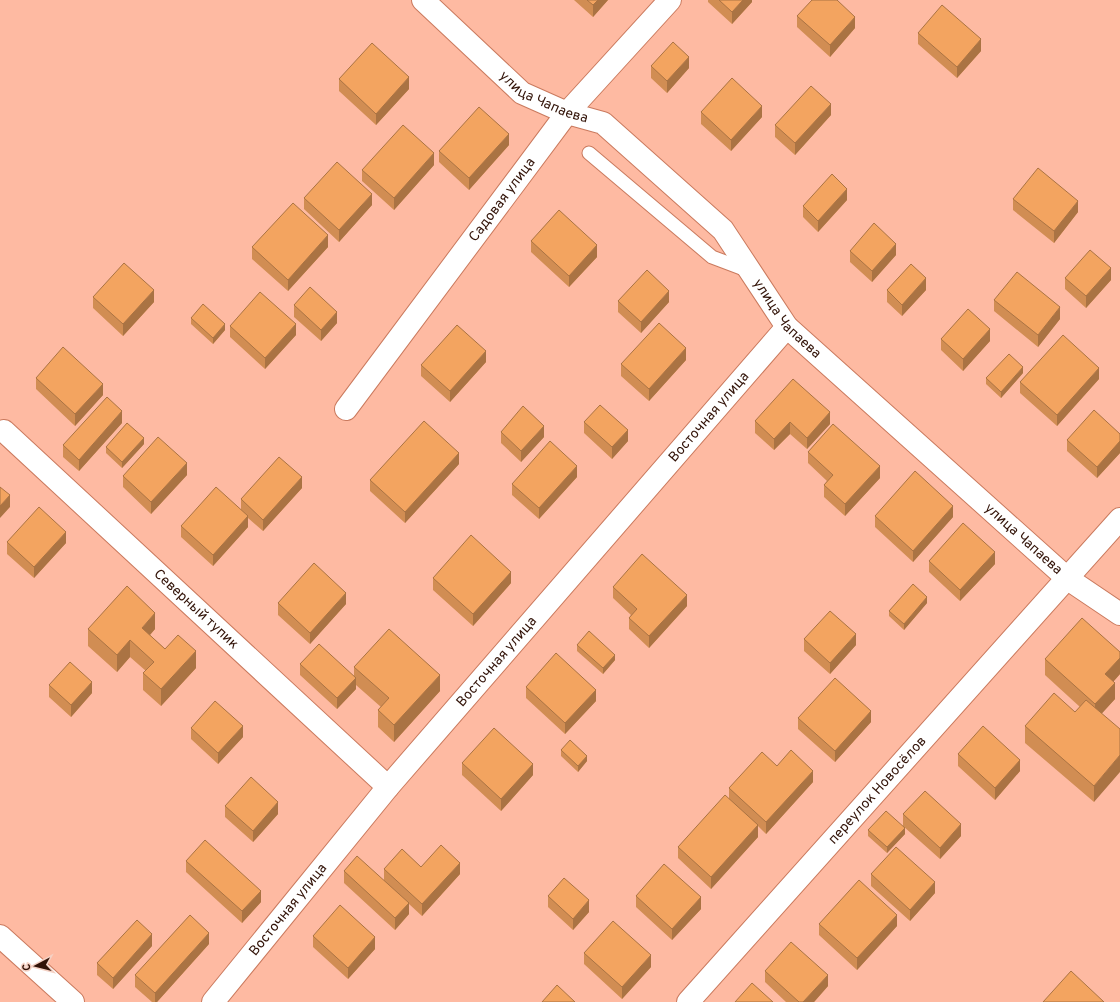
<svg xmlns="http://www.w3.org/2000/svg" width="1120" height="1002" font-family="Overpass,sans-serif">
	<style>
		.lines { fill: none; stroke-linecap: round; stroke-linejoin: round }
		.service-casing { stroke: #ca7a5e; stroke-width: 15 }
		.minor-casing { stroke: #ca7a5e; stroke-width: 24 }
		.service { stroke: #fff; stroke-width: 13 }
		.minor { stroke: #fff; stroke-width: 22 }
		.wall { fill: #d18d53 }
		.shaded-wall { fill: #aa7343 }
		.building { fill: #f3a460; stroke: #aa7343 }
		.labels { text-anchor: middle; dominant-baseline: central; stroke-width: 3; stroke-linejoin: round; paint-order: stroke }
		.street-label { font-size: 14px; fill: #321308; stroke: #f4d1c4 }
	</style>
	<rect width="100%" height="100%" fill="#febaa2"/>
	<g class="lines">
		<g class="service-casing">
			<path id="service" d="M589,153L712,257L749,271"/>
		</g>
		<g class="minor-casing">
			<g id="minor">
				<path id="s1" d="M423,0L522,93L567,113L603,123L723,230L787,327L1068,579L1120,614"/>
				<path id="s2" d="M346,409L567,113L670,0"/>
				<path id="s3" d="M4,431L388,787"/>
				<path d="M0,936L73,1002"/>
				<path id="s4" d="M213,1002L388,787L787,327"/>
				<path id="s5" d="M688,1002L1120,519"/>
			</g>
		</g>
		<use href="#service" class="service"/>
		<use href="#minor" class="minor"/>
	</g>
	<path class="wall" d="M574,0H608L593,17Z
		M708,0H752V2L732,24L708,2Z
		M797,16L855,28L830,57L797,27Z
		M918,33L981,51L957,78L918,44Z
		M651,66L689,68L667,93L651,78Z
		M339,79L409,89L376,125L339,91Z
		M701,112L762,117L731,151L701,124Z
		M831,115L795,155L775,137V125Z
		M509,145L469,190L439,162V151Z
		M434,165L394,210L362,181V170Z
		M304,198L372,205L339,242L304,209Z
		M1013,199L1078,212L1054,243L1013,210Z
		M847,200L818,232L803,217V206Z
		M531,241L597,257L569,287L531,252Z
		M252,247H328L288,291L252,259Z
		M850,251L896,255L872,282L850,262Z
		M1065,278L1111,280L1086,308L1065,289Z
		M887,290H926L902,316L887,302Z
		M93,297L154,302L123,336L93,308Z
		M994,300L1060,319L1038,347L994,311Z
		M618,301L669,302L641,333L618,312Z
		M294,305L337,323L321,341L294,317Z
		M191,318L225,330L213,344L191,324Z
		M230,326L296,335L265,369L230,337Z
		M941,339L990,341L963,371L941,350Z
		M686,360L649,401L621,376V364Z
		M486,362L450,402L421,376V365Z
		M1023,373L1001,398L986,384V378Z
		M36,378L103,395L75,426L36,389Z
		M1099,379L1057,426L1020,393V382Z
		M755,421L830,424L807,449L790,434L774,450L755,433Z
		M584,422L628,441L612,459L584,433Z
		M122,423L79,471L63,457V445Z
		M501,432L544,437L521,462L501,443Z
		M1120,434V453L1097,478L1067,451V440Z
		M144,444L122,468L106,453V447Z
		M808,452L880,478L845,516L824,497V485L827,481L808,463Z
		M459,464L405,523L370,491V480Z
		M187,475L151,514L123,487V476Z
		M577,477L539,519L512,495V484Z
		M302,488L263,531L248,518V527L213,566L181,537V526L241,509V499Z
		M875,516L953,517L913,562L875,527Z
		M7,542L66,543L34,578L7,554Z
		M929,561L995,564L960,601L929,572Z
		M433,578L511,583L473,626L433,590Z
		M613,587L687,606L649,648L629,629V618L631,615L613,598Z
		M278,603L346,604L310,644L278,615Z
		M927,603L904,630L889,616V611Z
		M88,629H155L150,635L165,649L196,668L161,706L143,690V673L146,671L130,657L117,672L88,646Z
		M804,639L856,645L830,674L804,651Z
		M577,645L615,660L603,674L577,651Z
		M1120,652V674L1113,682L1115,699L1102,713L1094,802L1025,743V726L1075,712L1080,707L1045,675V659Z
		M300,664L354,677V667L440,691L394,742L378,727V710L381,707L356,685V689L337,709L300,675Z
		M49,685L92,693L71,717L49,697Z
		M526,687L596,701L565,734L526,698Z
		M798,718L871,722L835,762L798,729Z
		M191,728L243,737L218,764L191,739Z
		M561,750L587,761L578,772L561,756Z
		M958,754L1020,771L995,800L958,766Z
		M462,763L533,775L501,811L462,775Z
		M777,766L813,782L766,834L758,826V837L711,889L678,858V847L729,799V788Z
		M225,806L278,814L253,842L225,817Z
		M903,814L961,836L940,859L903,826Z
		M868,830L905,834L887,853L868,836Z
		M186,861L261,902L242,923L186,872Z
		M421,867L460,874L422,916L409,904V914L395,930L344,883V871L384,880V869Z
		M871,874L935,893L910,921L871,886Z
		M548,896L589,912L573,930L548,907Z
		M636,896L701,909L672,940L636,907Z
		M819,924L897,926L857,970L819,935Z
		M313,936L375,949L348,979L313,947Z
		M209,944L157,1002H152L135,987V975Z
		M152,946L113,989L97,975V963Z
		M584,953L651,967L622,999L584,964Z
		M765,971L828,986L814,1002H786L765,982Z"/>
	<path class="shaded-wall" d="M598,0H608L593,17V5Z
		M743,0H752V2L732,24V12Z
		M855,17V28L830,57V45Z
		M981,39V51L957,78V67Z
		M689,57V68L667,93V81Z
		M409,77V89L376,125V114Z
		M831,104V115L795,155V143Z
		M762,106V117L731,151V140Z
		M509,134V145L469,190V178Z
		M434,153V165L394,210V198Z
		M847,189V200L818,232V221Z
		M372,194V205L339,242V230Z
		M1078,201V212L1054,243V231Z
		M328,235V247L288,291V280Z
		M896,244V255L872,282V271Z
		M597,245V257L569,287V276Z
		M1111,268V280L1086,308V296Z
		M926,278V290L902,316V305Z
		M154,290V302L123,336V324Z
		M669,291V302L641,333V322Z
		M1060,307V319L1038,347V335Z
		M337,312V323L321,341V330Z
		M225,324V330L213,344V338Z
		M296,324V335L265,369V358Z
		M990,329V341L963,371V359Z
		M686,348V360L649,401V389Z
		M486,351V362L450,402V391Z
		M1023,367V373L1001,398V392Z
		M1099,368V379L1057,426V415Z
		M103,384V395L75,426V414Z
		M122,411V423L79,471V460Z
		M830,412V424L807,449V438Z
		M790,422V434L774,450V439Z
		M544,426V437L521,462V451Z
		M628,430V441L612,459V447Z
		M144,438V444L122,468V462Z
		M1120,441V453L1097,478V467Z
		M459,453V464L405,523V512Z
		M187,463V475L151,514V502Z
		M577,466V477L539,519V508Z
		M880,466V478L845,516V504Z
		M302,477V488L263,531V520Z
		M10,495V507L0,518V506Z
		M953,506V517L913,562V551Z
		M248,516V527L213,566V555Z
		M66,532V543L34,578V567Z
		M995,552V564L960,601V590Z
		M511,572V583L473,626V614Z
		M346,593V604L310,644V633Z
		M687,595V606L649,648V636Z
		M927,597V603L904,630V624Z
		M155,613V629L142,644V628Z
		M856,634V645L830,674V663Z
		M130,640V657L117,672V655Z
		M196,651V668L161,706V689Z
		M615,655V660L603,674V668Z
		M1120,658V674L1105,691V674Z
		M440,675V691L394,742V725Z
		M356,678V689L337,709V698Z
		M92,682V693L71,717V705Z
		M1115,683V699L1095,721V704Z
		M596,690V701L565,734V723Z
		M871,711V722L835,762V751Z
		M243,726V737L218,764V753Z
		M1120,755V772L1094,802V786Z
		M587,756V761L578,772V766Z
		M1020,760V771L995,800V788Z
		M533,764V775L501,811V799Z
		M813,771V782L766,834V822Z
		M278,802V814L253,842V831Z
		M961,824V836L940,859V848Z
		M758,825V837L711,889V877Z
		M905,828V834L887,853V847Z
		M460,863V874L422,916V904Z
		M935,882V893L910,921V910Z
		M261,891V902L242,923V911Z
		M701,897V909L672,940V929Z
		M589,900V912L573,930V919Z
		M409,903V914L395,930V918Z
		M897,915V926L857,970V958Z
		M209,933V944L157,1002H155V993Z
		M152,934V946L113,989V978Z
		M375,937V949L348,979V968Z
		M651,955V967L622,999V987Z
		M828,975V986L814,1002H803Z"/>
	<path class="building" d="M587,0H598L593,5Z
		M719,0H743L732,12Z
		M812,0H837L855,17L830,45L797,16Z
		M942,5L981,39L957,67L918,33Z
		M673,42L689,57L667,81L651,66Z
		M372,43L409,77L376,114L339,79Z
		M732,78L762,106L731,140L701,112Z
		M811,86L831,104L795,143L775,125Z
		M479,107L509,134L469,178L439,151Z
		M403,125L434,153L394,198L362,170Z
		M337,162L372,194L339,230L304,198Z
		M1038,168L1078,201L1054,231L1013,199Z
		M832,174L847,189L818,221L803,206Z
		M293,203L328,235L288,280L252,247Z
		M559,210L597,245L569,276L531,241Z
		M874,223L896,244L872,271L850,251Z
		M1090,250L1111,268L1086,296L1065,278Z
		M124,263L154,290L123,324L93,297Z
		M911,264L926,278L902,305L887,290Z
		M647,270L669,291L641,322L618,301Z
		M1017,272L1060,307L1038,335L994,300Z
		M310,287L337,312L321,330L294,305Z
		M260,292L296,324L265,358L230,326Z
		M203,304L225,324L213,338L191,318Z
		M968,309L990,329L963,359L941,339Z
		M659,323L686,348L649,389L621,364Z
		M457,325L486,351L450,391L421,365Z
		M1063,335L1099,368L1057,415L1020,382Z
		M63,347L103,384L75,414L36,378Z
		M1009,354L1023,367L1001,392L986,378Z
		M793,379L830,412L807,438L790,422L774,439L755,421Z
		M107,397L122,411L79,460L63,445Z
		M600,405L628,430L612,447L584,422Z
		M523,406L544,426L521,451L501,432Z
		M1094,410L1120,434V441L1097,467L1067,440Z
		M424,421L459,453L405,512L370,480Z
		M127,423L144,438L122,462L106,447Z
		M833,424L880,466L845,504L824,485L833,475L808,452Z
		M158,437L187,463L151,502L123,476Z
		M550,441L577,466L539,508L512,484Z
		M279,457L302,477L263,520L241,499Z
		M915,471L953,506L913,551L875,516Z
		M0,487L10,495L0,506Z
		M216,487L248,516L213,555L181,526Z
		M39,507L66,532L34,567L7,542Z
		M963,523L995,552L960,590L929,561Z
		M471,535L511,572L473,614L433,578Z
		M642,554L687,595L649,636L629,618L637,609L613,587Z
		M314,563L346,593L310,633L278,603Z
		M913,584L927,597L904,624L889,611Z
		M127,586L155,613L142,628L165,649L178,635L196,651L161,689L143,673L154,662L130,640L117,655L88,629Z
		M830,611L856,634L830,663L804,639Z
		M1082,618L1120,652V658L1105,674L1115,683L1095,704L1045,659Z
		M389,629L440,675L394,725L378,710L389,698L354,667Z
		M589,631L615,655L603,668L577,645Z
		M319,644L356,678L337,698L300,664Z
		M556,653L596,690L565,723L526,687Z
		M70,662L92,682L71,705L49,685Z
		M835,678L871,711L835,751L798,718Z
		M1054,693L1075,712L1086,700L1120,729V755L1094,786L1025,726Z
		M215,701L243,726L218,753L191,728Z
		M983,726L1020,760L995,788L958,754Z
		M494,728L533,764L501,799L462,763Z
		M570,740L587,756L578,766L561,750Z
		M791,750L813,771L766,822L729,788L762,752L777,766Z
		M251,777L278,802L253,831L225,806Z
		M925,791L961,824L940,848L903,814Z
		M725,795L758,825L711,877L678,847Z
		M886,811L905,828L887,847L868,830Z
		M205,840L261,891L242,911L186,861Z
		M441,845L460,863L422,904L384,869L402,849L421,867Z
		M896,847L935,882L910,910L871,874Z
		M357,856L409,903L395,918L344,871Z
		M664,864L701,897L672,929L636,896Z
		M564,878L589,900L573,919L548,896Z
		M859,880L897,915L857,958L819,924Z
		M340,905L375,937L348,968L313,936Z
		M190,915L209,933L155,993L135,975Z
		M137,920L152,934L113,978L97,963Z
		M613,921L651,955L622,987L584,953Z
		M791,942L828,975L803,1002H799L765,971Z
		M1071,971L1104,1002H1043Z
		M752,983L773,1002H735Z
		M557,985L575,1002H542Z"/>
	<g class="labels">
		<g class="street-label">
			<text stroke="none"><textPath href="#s1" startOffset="157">улица Чапаева</textPath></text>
			<text stroke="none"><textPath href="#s2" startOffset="261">Садовая улица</textPath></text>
			<text stroke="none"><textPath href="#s1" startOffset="493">улица Чапаева</textPath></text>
			<text stroke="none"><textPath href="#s4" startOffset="767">Восточная улица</textPath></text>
			<text stroke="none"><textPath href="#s1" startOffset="817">улица Чапаева</textPath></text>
			<text stroke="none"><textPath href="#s3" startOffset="262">Северный тупик</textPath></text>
			<text stroke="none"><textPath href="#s4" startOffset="443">Восточная улица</textPath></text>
			<text stroke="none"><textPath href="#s5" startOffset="284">переулок Новосёлов</textPath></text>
			<text stroke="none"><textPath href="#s4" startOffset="119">Восточная улица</textPath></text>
		</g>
	</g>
	<g transform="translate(36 966) rotate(263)" stroke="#f4d1c4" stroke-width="3" paint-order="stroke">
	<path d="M0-3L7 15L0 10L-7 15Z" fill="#321308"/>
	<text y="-6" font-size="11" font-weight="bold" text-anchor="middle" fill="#321308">С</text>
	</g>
</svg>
